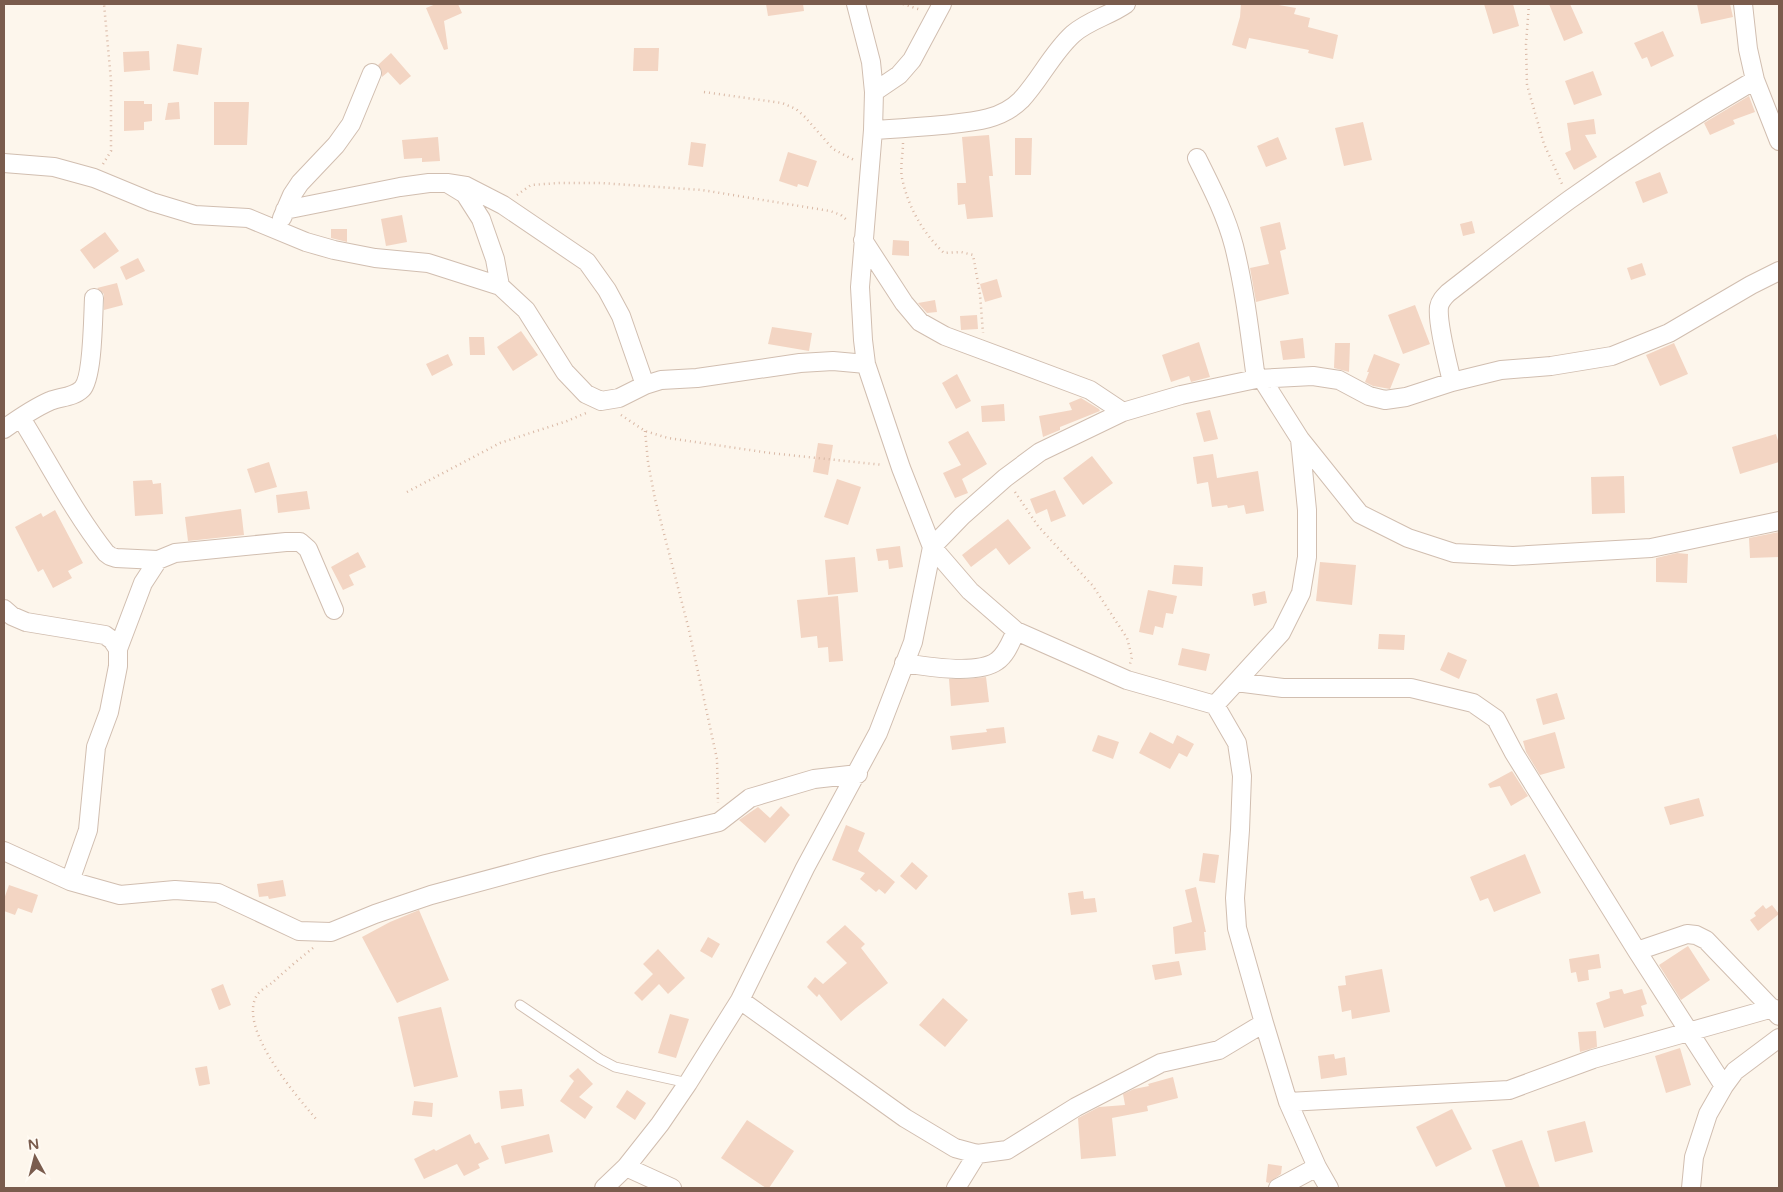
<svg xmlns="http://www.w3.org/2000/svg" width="1783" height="1192" font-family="'Varela Round',sans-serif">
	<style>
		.building { fill: #f3d5c3 }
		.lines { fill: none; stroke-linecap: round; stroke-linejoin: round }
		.service-casing { stroke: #d1beb0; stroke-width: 11 }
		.minor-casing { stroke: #d1beb0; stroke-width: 20 }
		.path { stroke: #d9b8a5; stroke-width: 2.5; stroke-dasharray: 1 4; stroke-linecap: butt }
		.service { stroke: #fff; stroke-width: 9 }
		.minor { stroke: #fff; stroke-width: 18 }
	</style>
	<rect width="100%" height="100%" fill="#fdf6ec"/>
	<path class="building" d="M436,4H458L462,13L444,21L448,49L444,50L426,8Z
		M766,4H803L804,11L768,16Z
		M1241,4H1273L1296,8L1294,14L1310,18L1308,27L1338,35L1333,59L1308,53L1309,50L1249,38L1246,49L1232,45L1240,17Z
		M1484,4H1513L1519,26L1493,34Z
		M1549,4H1570L1583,33L1564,41Z
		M1697,4H1730L1733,17L1701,24Z
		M1663,31L1674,56L1651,67L1647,57L1642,59L1634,43Z
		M177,44L202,48L198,75L173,71Z
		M634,48H659L658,71H633Z
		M149,51L150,70L124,72L123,52Z
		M391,53L411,76L400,85L388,72L382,77V71L378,65Z
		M1593,71L1602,95L1574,105L1565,81Z
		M1749,96L1755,112L1733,120L1735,124L1710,135L1704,123Z
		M124,101H144V104H152V121L144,122V130L124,131Z
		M179,102L180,119L165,120L168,103Z
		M214,102H249L247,145H214Z
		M1594,119L1596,134L1585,135L1597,157L1574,170L1565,153L1571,150L1567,123Z
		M1363,122L1372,160L1344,166L1335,128Z
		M989,135L993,176H989L993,217L967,219L965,204L958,205L957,183H966L962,137Z
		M438,137L440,161L422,162V158L404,159L402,140Z
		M1278,137L1287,159L1266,167L1257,146Z
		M1015,138H1032L1031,175H1015Z
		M691,142L706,144L703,167L688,165Z
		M788,152L817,161L808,187L798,184L797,187L779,181Z
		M1660,172L1668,193L1643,203L1635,182Z
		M402,215L407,242L386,246L381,219Z
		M1472,221L1475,233L1463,236L1460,224Z
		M1280,222L1286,249L1280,251L1289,294L1256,302L1250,268L1269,264L1260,227Z
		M331,229H347V242L331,238Z
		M105,232L119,251L94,269L80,250Z
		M893,240L909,241V256L892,255Z
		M138,258L145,271L126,280L120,267Z
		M1642,263L1646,275L1631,280L1627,268Z
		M997,279L1002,297L985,302L980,284Z
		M117,283L123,305L104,310V294L97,288Z
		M935,300L937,312L927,313L918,303Z
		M1415,305L1430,344L1403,354L1388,315Z
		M977,315L978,329L961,330L960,316Z
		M772,327L812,333L809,351L768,344Z
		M521,331L538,355L513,371L497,347Z
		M469,337H484L485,355H470Z
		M1303,338L1305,358L1283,360L1280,341Z
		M1199,342L1210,377L1191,382L1189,376L1171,382L1162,355Z
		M1335,343H1350L1349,372L1334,368Z
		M1674,343L1688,374L1660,386L1646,355Z
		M448,354L453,365L432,376L426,364Z
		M1374,354L1400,364L1390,389L1373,386L1365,382L1369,372H1367Z
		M957,374L971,401L956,409L942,383Z
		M1081,398L1099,409L1100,411L1060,427V430L1043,437L1039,416L1072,410L1069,403Z
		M1004,404L1005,421L982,422L981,406Z
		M1210,410L1218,439L1204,442L1196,413Z
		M968,431L987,464L962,479L968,493L955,498L943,473L961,465L948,442Z
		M1776,434L1779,444V462L1740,474L1732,447Z
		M818,443L833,445L828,475L813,472Z
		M1213,454L1217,478L1258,471L1264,511L1246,514L1244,505L1228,508L1227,505L1212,507L1208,482L1197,484L1193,457Z
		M1092,456L1113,483L1083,505L1063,478Z
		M269,462L277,487L255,493L247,469Z
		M1624,476L1625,513L1592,514L1591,477Z
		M837,479L861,487L848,525L824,517Z
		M152,480L153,484L161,483L163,514L135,516L133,481Z
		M1055,490L1066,516L1051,522L1047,509L1036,514L1030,499Z
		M307,491L310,509L278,513L276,495Z
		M241,509L244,535L188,541L185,517Z
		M55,510L83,563L68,571L72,578L53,588L43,569L38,572L15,527L41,513L43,517Z
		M1008,519L1031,548L1009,565L996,548L971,567L962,555Z
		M1779,532V557L1750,558L1749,538Z
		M900,546L903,567L889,569L888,560L878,561L876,549Z
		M358,552L366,567L349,575L354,585L343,590L331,567Z
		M1677,553L1688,554L1687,583L1656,582V558Z
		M855,557L858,592L828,595L825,560Z
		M1320,562L1356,565L1352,605L1316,601Z
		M1174,565L1203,567L1202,586L1172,584Z
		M1148,590L1177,596L1173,614L1166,613L1163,628L1155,626L1153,635L1139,632Z
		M1265,591L1267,603L1254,606L1252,594Z
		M838,596L843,661L829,662L828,647L818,648L817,636L801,638L797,600Z
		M1379,634L1405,635L1404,650L1378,649Z
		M1182,648L1210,654L1206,671L1178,665Z
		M1448,652L1467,660L1459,679L1440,670Z
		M986,677L989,702L951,706L949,679H966Z
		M1557,693L1565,719L1543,725L1536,699Z
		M1004,727L1006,743L952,750L950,736L987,732L986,729Z
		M1150,732L1173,744L1177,735L1194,744L1187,757L1179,753L1170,769L1139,753Z
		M1555,732L1565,768L1540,775L1526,752L1523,741Z
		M1098,735L1119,742L1113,759L1092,751Z
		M1512,771L1528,796L1511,806L1500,786L1490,788L1488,784Z
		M1699,798L1704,816L1670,825L1664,807Z
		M781,806L790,815L765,843L739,820L758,807L770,818Z
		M846,825L865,833L858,851L895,882L885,894L879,889L876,892L860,879L865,873L832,860Z
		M1203,853L1219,855L1215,883L1199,881Z
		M1525,854L1541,893L1494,912L1488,898L1480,901L1470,877Z
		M912,862L928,876L916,890L900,876Z
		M283,880L286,896L269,899L268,896L259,897L257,884Z
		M9,885L38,895L32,913L18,908L15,915L4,911V899Z
		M1196,887L1206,932H1204L1206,950L1175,954L1173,927L1192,922L1185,890Z
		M1083,891L1084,899L1095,898L1097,912L1071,915L1068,893Z
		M1763,905L1766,909L1772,905L1779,914L1758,931L1750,920L1756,916L1754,913Z
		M419,910L449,980L397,1003L362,937L390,922Z
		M845,925L865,944L861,948L888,983L856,1008L841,1021L819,994L817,997L807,987L815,977L823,984L847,963L826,942Z
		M708,937L720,944L712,958L700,951Z
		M1688,946L1710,980L1681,1000L1659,965Z
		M658,949L685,978L668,994L659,984L642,1001L634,993L653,974L643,964Z
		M1599,954L1601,968L1588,970L1589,980L1578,982L1576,972L1571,973L1569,959Z
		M1179,961L1182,975L1155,980L1152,965Z
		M1382,969L1390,1012L1352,1019L1351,1010L1342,1012L1338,986L1346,985L1345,976Z
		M223,984L231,1005L219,1010L211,989Z
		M1622,989L1624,994L1642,989L1647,1004L1641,1006L1644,1016L1604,1028L1596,1003L1610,998L1609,992Z
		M943,998L968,1020L945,1047L919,1025Z
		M441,1007L458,1077L414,1087L398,1017Z
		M670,1014L689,1019L676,1058L658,1053Z
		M1596,1031L1597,1047L1580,1052L1578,1032Z
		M1680,1048L1691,1085L1666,1093L1655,1056Z
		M1334,1054L1335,1059L1345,1057L1347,1075L1321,1079L1318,1056Z
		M207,1066L210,1084L199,1086L195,1068Z
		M578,1068L593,1084L579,1097L593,1107L585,1119L560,1101L574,1081L569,1076Z
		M1173,1077L1178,1098L1147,1106L1148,1111L1112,1118L1116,1156L1081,1159L1078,1118L1099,1107L1125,1105L1123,1094L1134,1089L1149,1086L1148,1084Z
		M522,1089L524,1106L501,1109L499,1091Z
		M627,1090L646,1103L635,1120L616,1107Z
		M414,1101L433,1103L432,1117L412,1115Z
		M1452,1109L1472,1149L1436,1167L1416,1127Z
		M747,1120L794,1151L769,1188H766L721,1158Z
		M1585,1121L1593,1152L1555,1162L1547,1131Z
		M470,1134L475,1144L479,1142L489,1159L478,1164L480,1168L464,1176L457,1164L424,1179L414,1159L434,1149L436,1151Z
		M549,1134L553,1152L505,1164L501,1146Z
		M1522,1140L1530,1162L1540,1188H1506L1492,1150Z
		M1268,1164L1282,1166L1281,1174L1269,1183L1266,1182Z"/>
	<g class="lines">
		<g class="service-casing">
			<path id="service" d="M520,1005L600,1059L615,1067L688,1083"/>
		</g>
		<g class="minor-casing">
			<path id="minor" d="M1743,4L1748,49L1755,80L1779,141
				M874,92L899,75L912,60L942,4
				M873,130C896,129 919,127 942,125C970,122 1000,121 1021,100C1040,80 1052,53 1073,34C1089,20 1109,16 1126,4
				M1197,158C1211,186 1226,215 1234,246C1245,290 1250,335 1256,379
				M4,163L54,167L94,178L152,202L195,215L248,218L306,242L334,250L375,258L428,263L500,286L526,310L565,372L586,394L601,401L619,398L645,385L661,380L697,378L800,363L833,361L866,364
				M447,183L466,186L503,205L587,262L607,290L621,316L645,385
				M285,210L400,187L429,183H447L465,194L481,219L495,259L500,286
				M282,218L292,195L300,183L336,145L351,124L372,73
				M863,240L904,303L920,322L945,336L1090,390L1123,412
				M1452,382C1448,364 1437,323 1439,307C1440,301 1444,297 1448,293C1488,262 1528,230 1569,200C1629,157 1691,117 1755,80
				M21,418C49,463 73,511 106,553L110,556L116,558L158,560
				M4,429C18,419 34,408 50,401C60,397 74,397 82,389C93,378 93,316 94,298
				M1300,439L1360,514L1408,538L1454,553L1513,556L1651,548L1779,521
				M4,609L12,616L26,622L105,635L112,640L118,649
				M904,663C928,667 978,675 997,661C1007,654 1011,641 1016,631
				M1236,682L1283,688H1411L1473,703L1496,719L1514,753L1637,951L1724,1086
				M1215,705L1281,633L1301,593L1307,557V510L1300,439L1262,379
				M4,851L70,881L120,895L175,890L218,893L299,931L331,932L375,914L431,895L546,864L719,822L750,798L814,779L858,774
				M70,881L88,830L96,747L109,712L118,666V649L143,583L158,560L175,553L286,542H300L308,549L334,610
				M1637,951L1687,934L1696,935L1706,940L1779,1016
				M740,1000L905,1118L955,1148L977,1154L1007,1150L1076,1107L1161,1063L1219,1050L1264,1023
				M1288,1102L1509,1090L1593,1059L1773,1008
				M626,1167L672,1188
				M604,1188L626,1167L660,1124L688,1083L740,1000L805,868L878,733L913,642L932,547L901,468L866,364L863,340L860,287L873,130L874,92L871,62L856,4
				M956,1188L977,1154
				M1278,1188L1317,1167
				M1329,1188L1317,1167L1288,1102L1264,1023L1237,928L1235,898L1240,830L1242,776L1237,743L1215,705L1127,680L1016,631L970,591L932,547L962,516L1005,478L1040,452L1123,412L1181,395L1256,379L1313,376L1339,380L1369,396L1385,400L1406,397L1452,382L1501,370L1551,366L1612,356L1669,333L1751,285L1779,271
				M1691,1188L1694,1157L1708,1114L1724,1086L1735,1071L1779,1038"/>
		</g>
		<path class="path" d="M903,4L921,10
			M1529,4L1526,44L1527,85L1544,144L1563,186
			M704,92L782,103L796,109L805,117L833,149L854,160
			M903,143C903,154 900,167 902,178C908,207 923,233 944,253L961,252L973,255L980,294L983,333
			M103,164L111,151V80L104,4
			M517,195L531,185L559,183H601L702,190L830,211L841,215L848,221
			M621,415L645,431L668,438L770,453L883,465
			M645,431L648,462L655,499L688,626L717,759L718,803
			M407,492L500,443L567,421L586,413
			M1015,492L1038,526L1093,586L1127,638L1132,657L1130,664
			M313,948C299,959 285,971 272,983C267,986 260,991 257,995C237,1028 296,1095 316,1119"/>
		<use href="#service" class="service"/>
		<use href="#minor" class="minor"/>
	</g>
	<rect width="1783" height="1192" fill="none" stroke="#7a5c4d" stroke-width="10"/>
	<g transform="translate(35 1157) rotate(353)" stroke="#fffaf3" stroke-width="4" paint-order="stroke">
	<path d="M0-4L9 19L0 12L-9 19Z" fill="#7a5c4d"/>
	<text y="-8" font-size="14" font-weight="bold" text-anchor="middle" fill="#7a5c4d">N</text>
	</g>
</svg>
